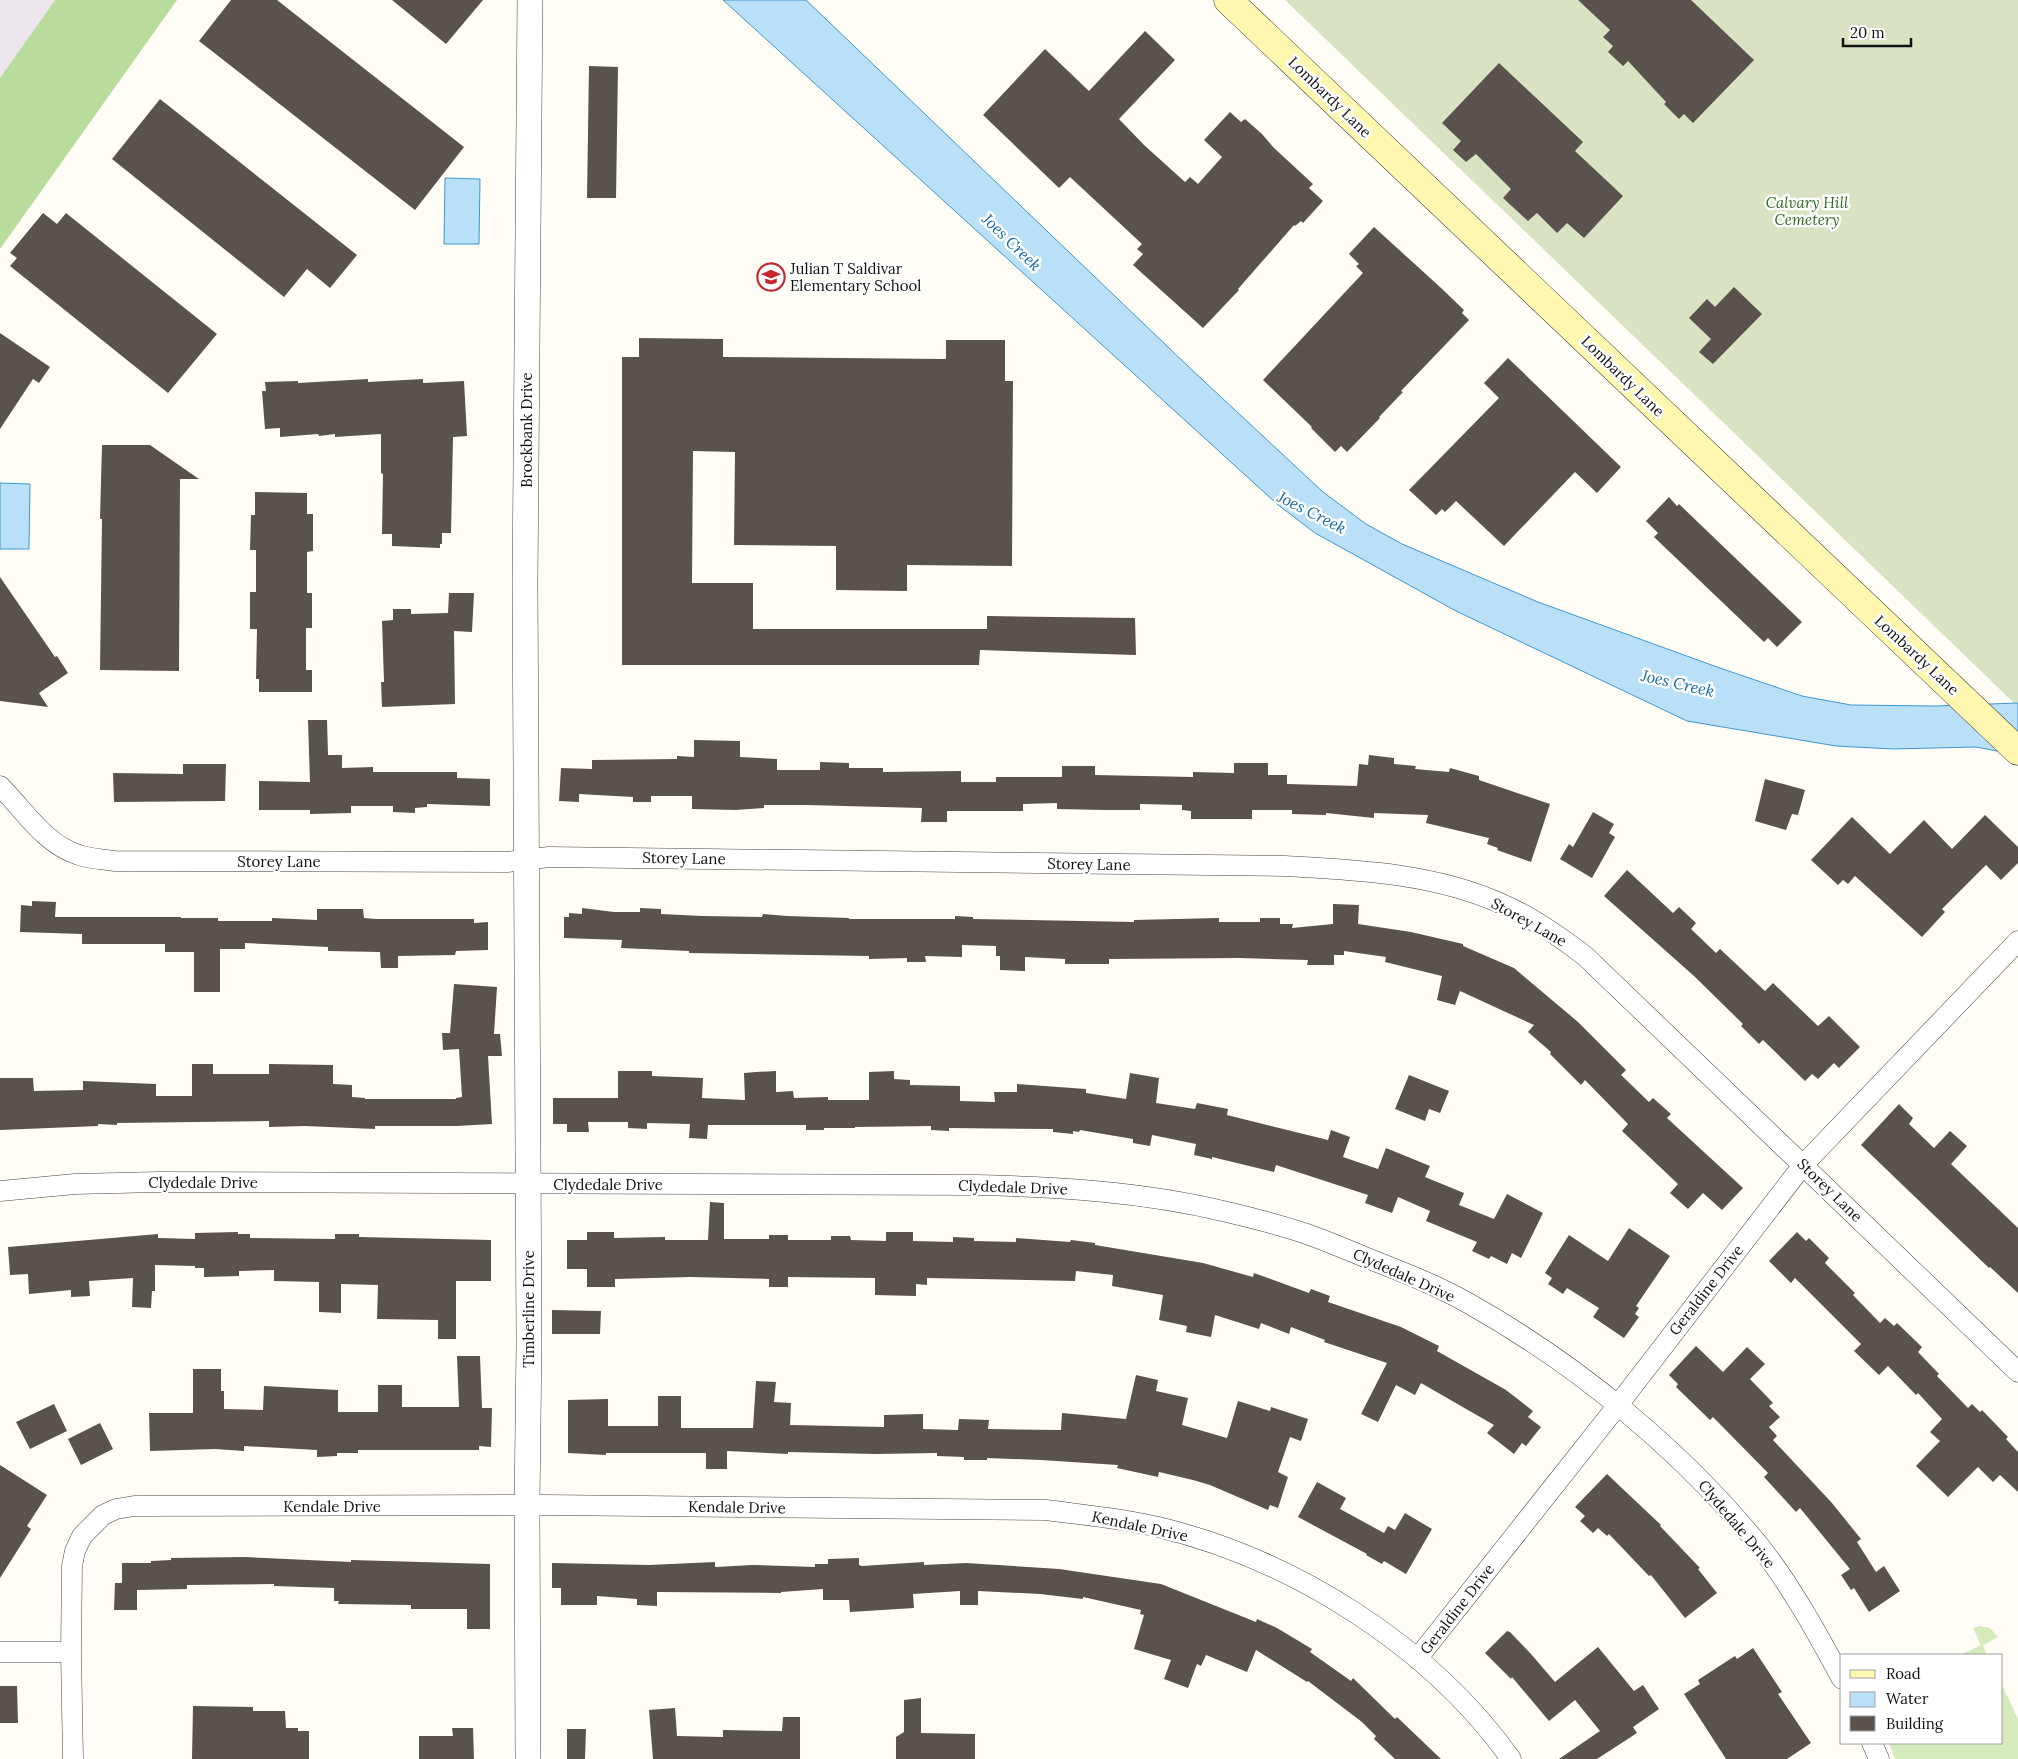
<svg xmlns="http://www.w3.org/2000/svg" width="2018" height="1759" font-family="Lora,serif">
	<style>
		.industrial { fill: #eee6ef }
		.green { fill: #d5ebbd }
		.forest { fill: #b9dc9c }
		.cemetery { fill: #d9e3c4 }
		.water { fill: #b9e0f7; stroke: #3f96cf }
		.building { fill: #5a524d }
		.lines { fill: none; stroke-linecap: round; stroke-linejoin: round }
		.minor-casing { stroke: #444; stroke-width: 21 }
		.tertiary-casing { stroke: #444; stroke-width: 26 }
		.secondary-casing { stroke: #333; stroke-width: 29 }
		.minor { stroke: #fff; stroke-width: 20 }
		.tertiary { stroke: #fff; stroke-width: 25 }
		.secondary { stroke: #fff6b0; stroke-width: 28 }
		.labels { text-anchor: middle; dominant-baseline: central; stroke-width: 5; stroke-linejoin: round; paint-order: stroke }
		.street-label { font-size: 15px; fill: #111; stroke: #fff }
		.park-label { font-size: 15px; font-style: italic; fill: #2f6b1f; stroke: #fff }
		.poi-label { font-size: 15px; fill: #111; stroke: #fff; text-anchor: start }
		.water-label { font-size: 16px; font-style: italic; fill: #1768a6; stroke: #fff }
	</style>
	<rect width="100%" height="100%" fill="#fffdf5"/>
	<path class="industrial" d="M0,0H55L0,78Z"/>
	<path class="green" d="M1979,1626L1990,1628L1998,1637L1983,1645L1987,1655H1960L1981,1645L1973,1628Z
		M2002,1685L2018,1719V1759H1895L1889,1743H2002Z"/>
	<path class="forest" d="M55,0H177L0,249V78Z"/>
	<path class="cemetery" d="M1285,0H2018V702L2014,703Z"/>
	<path class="water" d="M723,0H806L1192,370L1323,492L1366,524L1402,544L1538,602L1717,667L1802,696L1851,705L1935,706L2018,703V755L1976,747L1893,749L1836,746L1687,721L1456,611L1315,533L1277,504Z
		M445,178L480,179L479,244H444Z
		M0,483L30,484L29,549H0Z"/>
	<path class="building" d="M231,0H277L464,147L415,210L199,41Z
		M392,0H483L446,44Z
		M1578,0H1691L1754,60L1693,123L1684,114L1679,119L1664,104L1666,102L1628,61L1623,66L1608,52L1613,46L1603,37L1610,30Z
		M1145,31L1175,60L1119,119L1144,145L1185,182L1190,177L1198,184L1222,157L1204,140L1230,112L1241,122L1245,119L1262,134L1273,147L1313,184L1309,188L1323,201L1303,223L1301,221L1295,226L1294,225L1238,289L1239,290L1203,328L1133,265L1143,254L1137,249L1142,244L1070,177L1059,188L983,115L1045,49L1089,91Z
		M1499,63L1583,142L1575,151L1623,196L1584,238L1567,223L1557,233L1537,213L1528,221L1503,198L1511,189L1476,154L1466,162L1453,150L1461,141L1442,123Z
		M589,66L618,67L616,198H587Z
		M160,99L357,255L330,288L307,269L284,297L112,159Z
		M43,213L57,224L66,213L217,334L168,393L10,266L17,258L10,253Z
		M1374,227L1440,287L1464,310L1462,313L1469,320L1401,391L1403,392L1379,417L1380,418L1347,452L1341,446L1335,452L1311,428L1312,427L1263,380L1363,273L1356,266L1359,264L1349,254Z
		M1734,287L1762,314L1713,364L1699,352L1711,339L1689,318L1707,299L1715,307Z
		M0,333L50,367L39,383L33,379L0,429Z
		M639,338L723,339V357L946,359V340H1005V381H1013L1012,566L907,565V591L836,590V546L734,545L735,452L693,451L692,583H753V629H987V616L1135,618L1136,655L980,650L979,665H622V357H639Z
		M1508,358L1621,467L1597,493L1575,472L1504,546L1456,501L1445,512L1442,509L1436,515L1409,490L1499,398L1484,383Z
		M368,379V382L423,379V383L464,381L467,436L453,437L451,533H442V544H440V548L392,546V534H382L383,474L381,473V434L335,437V434L319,436L318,434L280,437V428L265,429L262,391H266L265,382L298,381V383Z
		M102,445H150L199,479H180L179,671L100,670L102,519H100Z
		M255,492L307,493V514H313V551L307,552V593H312V628H306V670H312V692H259V679H256L257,629H250V592H256V550H250L251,515H255Z
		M1669,497L1677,506L1679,504L1802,622L1777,647L1768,638L1764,642L1654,537L1658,533L1646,521Z
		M0,577L55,657L57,656L68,673L39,693L48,707L0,701Z
		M449,593H474L472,632L454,631L455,704L382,707L381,682H384L382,621L393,620V609H411V614L448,613Z
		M308,720H327L328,755H342V768L373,767V772H457V778L490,779V806L427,804V807L415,808V813L393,812V806H351V813L310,814V810H259V781L310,782Z
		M694,740L740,741V757L777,759V770H820V762L849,763V768H883V772L961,771V782H996V777H1062V766H1095V775L1193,777V772L1234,773V763H1268V775H1287V784L1357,786L1359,764L1368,765L1369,755L1394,758V764L1416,766L1415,769L1449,772L1450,768L1479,776V780L1550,804L1531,862L1497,850L1498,848L1487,844L1489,838L1426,823L1428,815L1374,813V818L1326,813V815L1292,814V810H1252V819H1191V811L1182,810V805L1140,804V810H1104L1057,809V803L1023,804V811H947V822H921L922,808L807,805H764V808L735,810L692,809V796H651V802H633V797L579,794V802L559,801L561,768L592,769V760L677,759V756L694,757Z
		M183,764H226L225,801L114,802L113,773L183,774Z
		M1765,779L1805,790L1798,815L1792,814L1786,830L1755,821Z
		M1593,812L1614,824L1609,833L1615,837L1592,878L1560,859L1569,844L1573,847Z
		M1985,815L2018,847V863L2001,880L1986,865L1942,909L1945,912L1922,937L1855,876L1848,884L1843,880L1838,885L1811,860L1852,817L1890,854L1924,820L1952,849Z
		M1627,870L1673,913L1679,907L1696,923L1691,929L1716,953L1720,949L1765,991L1773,983L1818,1026L1829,1016L1860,1047L1839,1068L1834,1063L1818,1079L1812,1074L1805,1081L1763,1040L1759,1044L1741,1026L1743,1024L1694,976L1604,896Z
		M32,901L56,902L55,917H181V918H218V921H272V918L317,920V909H363L364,918L376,919H474V923L488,922V950L456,951L455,955L398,956V968H381L380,952L328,951V947L245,943V949H220V992H194V952H165V944H82V934L20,932L21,905L32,906Z
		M1333,904L1359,905L1358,924L1411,932L1463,944V946L1514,968L1578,1022L1626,1070L1621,1075L1649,1102L1653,1098L1671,1114L1667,1118L1743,1188L1722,1210L1703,1193L1688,1209L1670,1193L1678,1184L1622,1131L1628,1124L1585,1080L1581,1085L1550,1054L1551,1052L1528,1032L1534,1025L1460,991L1455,1005L1437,1000L1442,976L1385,962L1386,957L1344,951V955H1334V965H1307L1308,960L1240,958L1109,959V964H1065V959L1025,957V971L1000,970V956H996V946L962,945V957L925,956L926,962H907V958L869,959V956L689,953V951L621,948L622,940L564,938V917H569V913L582,914V908L614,912H640V908L661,909V914L702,916L762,917L763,914L787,916L849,918V919H955V916L973,917V919L1134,922V920L1219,918V922H1260V918H1280V924H1293L1292,928L1333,924Z
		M454,984L497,987L494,1034H500L502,1056H488L492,1124L457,1126H375V1129L305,1126L269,1127V1121L117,1123V1125L98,1124V1126L0,1130V1078H33L34,1091L83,1090V1081L156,1084V1096H192V1064H213V1074H269V1064L333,1065V1084L352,1085V1097L365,1098V1099H456V1098L462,1097L459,1049L443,1050L442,1033H450Z
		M618,1071H652V1076L703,1078L702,1098L745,1100L744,1073L756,1072L776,1071V1092L793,1091L794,1098L828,1097V1100H869V1072L894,1071V1079L910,1080V1085L960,1086V1101L995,1102L994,1092H1017V1084L1086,1089V1093L1126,1099L1130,1073L1159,1078L1156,1103L1195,1109L1197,1103L1228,1109L1227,1115L1328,1140L1331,1130L1350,1137L1343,1157L1378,1169L1386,1148L1430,1166L1425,1177L1464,1193L1459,1205L1494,1219L1507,1194L1543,1213L1521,1258L1512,1253L1507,1264L1491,1256L1489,1259L1472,1251L1477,1242L1426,1221L1430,1211L1398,1197L1392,1213L1365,1203L1368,1195L1276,1165L1274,1172L1212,1157V1159L1194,1155L1196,1144L1152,1135L1150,1146L1133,1143V1139L1080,1130L1079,1132L1073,1131V1134L1053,1132V1129L949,1128V1131L931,1130V1126L855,1127V1128H824V1130H806V1125H708L707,1139L689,1138L690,1124L647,1123V1129L628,1128V1122H588L589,1132H567V1124H553V1098H618Z
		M1409,1075L1449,1091L1440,1113L1429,1109L1425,1121L1395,1109Z
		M1899,1104L1913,1118L1909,1124L1934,1148L1950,1131L1967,1146L1951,1164L2018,1228V1293L1990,1267L1989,1268L1861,1145Z
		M710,1202L724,1203V1239H769V1235H788V1240H831V1236H850L851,1240L886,1241V1232H913V1241L953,1242V1237L974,1238V1241L1016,1242V1238L1070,1242L1071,1240L1095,1243V1245L1203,1263L1253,1277L1254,1273L1309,1293L1311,1289L1330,1296L1328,1302L1401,1327L1439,1346L1437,1351L1506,1390L1533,1411L1528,1417L1541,1427L1526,1446L1522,1443L1514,1454L1487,1433L1494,1425L1421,1383L1415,1395L1396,1385L1378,1422L1361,1414L1387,1363L1324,1342L1325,1340L1291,1327L1289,1334L1261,1323L1259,1329L1215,1315L1211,1337L1186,1332L1187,1326L1159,1320L1163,1295L1112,1286L1113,1275L1076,1271L1075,1281L927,1278V1285L916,1284V1296L875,1295V1278L788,1277V1287H769V1279L690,1277L615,1279V1287H587V1269H567V1240H587V1232H614V1238L665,1237V1240H708Z
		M1629,1228L1670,1256L1636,1306L1639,1308L1635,1314L1639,1317L1624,1338L1593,1317L1599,1308L1567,1288L1563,1294L1548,1284L1552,1278L1545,1273L1569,1235L1608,1261Z
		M238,1232V1234H250V1238L335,1239V1234H359V1237L491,1240V1281H456V1339H438V1320L377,1319L378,1285L341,1284V1313L319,1312V1282L274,1281V1270L239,1271V1276L204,1277V1268H195V1266L155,1265V1291H152L151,1308L132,1307L133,1278L89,1281L90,1296L71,1297V1290L29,1294L28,1274L10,1275L8,1247L158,1234V1238L195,1239V1233Z
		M1797,1232L1806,1241L1809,1238L1829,1258L1825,1263L1855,1293L1853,1295L1880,1323L1885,1318L1894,1326L1897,1323L1922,1347L1918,1352L1939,1374L1937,1376L1968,1408L1972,1404L1980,1412L1982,1410L2008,1437L2006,1439L2018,1452V1492L2000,1475L1993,1482L1978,1467L1948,1497L1916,1466L1940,1441L1930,1432L1942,1419L1918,1393L1916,1395L1888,1366L1879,1375L1854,1351L1861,1344L1795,1278L1791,1283L1769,1261Z
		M552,1310L601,1311L600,1334H552Z
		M1696,1346L1723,1372L1747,1347L1765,1364L1750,1379L1773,1403L1769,1406L1780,1417L1769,1427L1777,1436L1773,1440L1832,1503L1861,1539L1857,1542L1876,1572L1884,1566L1900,1591L1869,1612L1854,1588L1851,1590L1841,1575L1850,1569L1800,1508L1796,1512L1764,1477L1768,1473L1713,1417L1710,1420L1676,1387L1678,1384L1669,1375Z
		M457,1356H480L482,1408H492L491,1447L479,1446V1450H358V1453H337V1456L317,1457V1450L244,1446V1451L215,1449L150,1451L149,1413H193V1369H221V1391H224V1409L263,1410L264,1386L338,1390V1412H378V1385H402V1407H459Z
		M1136,1375L1158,1380L1156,1391L1188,1398L1182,1425L1227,1438L1238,1401L1270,1411L1271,1407L1308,1419L1301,1441L1290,1437L1278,1472L1288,1477L1278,1508L1270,1505L1268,1510L1210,1485L1193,1480L1159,1472L1158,1477L1117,1468L1118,1465L1041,1460L987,1458V1460H964V1457L937,1456V1453L876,1454L788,1452V1454L727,1451V1469H706V1453H606V1455L568,1453V1400L608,1399V1426H658V1396H681V1428H753L756,1381L776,1382L774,1402L791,1403L790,1425L884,1427V1415L923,1414V1429L958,1430L959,1419L989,1420L988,1429L1061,1430L1062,1413L1126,1419Z
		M54,1404L67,1431L30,1449L16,1422Z
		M100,1423L113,1449L81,1465L68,1439Z
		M0,1465L47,1495L27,1526L31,1529L0,1578Z
		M1607,1474L1661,1525L1660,1526L1700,1568L1698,1569L1717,1593L1685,1618L1651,1575L1649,1576L1609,1534L1607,1536L1598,1528L1593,1533L1580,1521L1585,1516L1575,1507Z
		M1317,1482L1346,1498L1340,1509L1384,1533L1388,1526L1395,1530L1405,1513L1432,1529L1406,1574L1384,1561L1382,1564L1366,1555L1367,1554L1298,1517Z
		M245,1557L351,1562V1560L490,1564V1629H467V1609H411V1605L338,1604L339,1601H334V1588L274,1586V1584L187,1585V1589L137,1590V1610H114L115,1583H122V1563H151V1561L171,1560V1558Z
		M859,1558V1565L862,1566L924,1562V1565L966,1563L1059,1569L1161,1584L1256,1622L1257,1619L1277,1628L1312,1649L1310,1652L1351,1681L1353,1678L1395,1719L1397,1717L1441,1759H1395L1374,1739L1376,1736L1362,1722L1308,1681L1307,1682L1256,1650L1247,1672L1206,1655L1201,1666L1197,1664L1188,1688L1164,1679L1171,1660L1134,1649L1144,1615L1140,1614L1141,1610L1083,1597V1599L1040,1594L978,1591V1605H960V1591L913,1594L914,1608L850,1612L849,1600H823V1589L781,1592V1593L657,1592V1606L637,1605V1599L597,1596V1605H561V1588H552V1563L649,1565L715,1562V1567L753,1565L815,1567V1564H828V1559Z
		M1507,1631L1510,1632L1531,1654L1555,1682L1598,1647L1634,1691L1643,1685L1659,1709L1633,1727L1637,1733L1597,1759H1559L1600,1731L1575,1700L1549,1721L1512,1677L1511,1679L1485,1653Z
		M1753,1648L1782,1692L1778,1694L1811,1743L1787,1759H1726L1684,1694L1700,1684L1698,1680L1721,1665L1735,1656L1737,1659Z
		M0,1686H17L18,1723H0Z
		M921,1698V1733L975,1734V1759H896V1737L904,1732V1700Z
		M193,1706L253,1707V1711H285L286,1728H298V1731H309V1759H192Z
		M675,1708L677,1736L723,1737V1730L782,1731L783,1717H800V1759H653L649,1710Z
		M452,1728H473L474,1759H419V1736H453Z
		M567,1729H586L585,1759H567Z"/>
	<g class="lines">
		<g class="minor-casing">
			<path id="minor" d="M0,786C25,811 44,844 79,855C90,859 103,859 114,861L507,862L549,857L1285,866C1357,870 1434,873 1502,904C1532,917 1559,936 1585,956L2018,1372
				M0,1191L75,1184L158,1182L976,1185C1060,1187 1145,1192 1227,1212C1253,1218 1279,1225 1304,1233C1327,1241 1350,1251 1372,1260C1405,1273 1438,1286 1468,1303C1577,1364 1684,1452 1762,1549C1793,1589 1818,1635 1842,1679
				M0,1652H71
				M1417,1659L1618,1405L1803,1165L2018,941
				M1872,1743L1879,1759
				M73,1759L71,1652L72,1566L75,1551L82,1536L103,1515L116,1509L134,1506L546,1505L1046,1510C1083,1515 1121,1518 1158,1527C1292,1559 1430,1645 1511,1759"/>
		</g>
		<g class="tertiary-casing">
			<path id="tertiary" d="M528,1759L527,1505L529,1343L525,582L530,0"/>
		</g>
		<g class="secondary-casing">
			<path id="secondary" d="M1228,0L2018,751"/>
		</g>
		<use href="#minor" class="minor"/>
		<use href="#tertiary" class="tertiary"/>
		<use href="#secondary" class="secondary"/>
	</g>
	<defs>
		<g id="school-ring" transform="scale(1.4375)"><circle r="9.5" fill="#fff" stroke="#c4262e" stroke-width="1.5"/><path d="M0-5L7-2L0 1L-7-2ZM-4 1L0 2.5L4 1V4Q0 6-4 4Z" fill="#c4262e"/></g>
	</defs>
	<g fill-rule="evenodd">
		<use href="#school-ring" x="771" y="277"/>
	</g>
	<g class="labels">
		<g class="street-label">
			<text transform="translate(1330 97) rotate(44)">Lombardy Lane</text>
			<text transform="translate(1623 376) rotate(44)">Lombardy Lane</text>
			<text transform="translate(526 430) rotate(-90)">Brockbank Drive</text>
			<text transform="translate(1917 655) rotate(43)">Lombardy Lane</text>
			<text transform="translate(684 858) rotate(1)">Storey Lane</text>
			<text x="279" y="861">Storey Lane</text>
			<text transform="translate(1089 864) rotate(1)">Storey Lane</text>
			<text transform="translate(1529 922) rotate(29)">Storey Lane</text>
			<text x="203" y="1182">Clydedale Drive</text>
			<text x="608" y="1184">Clydedale Drive</text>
			<text transform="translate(1013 1187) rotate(2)">Clydedale Drive</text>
			<text transform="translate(1830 1190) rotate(44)">Storey Lane</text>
			<text transform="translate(1404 1275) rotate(24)">Clydedale Drive</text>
			<text transform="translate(1706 1290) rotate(-52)">Geraldine Drive</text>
			<text transform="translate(528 1309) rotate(-90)">Timberline Drive</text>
			<text x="332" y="1506">Kendale Drive</text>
			<text transform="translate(737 1507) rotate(1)">Kendale Drive</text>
			<text transform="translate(1737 1524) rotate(50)">Clydedale Drive</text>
			<text transform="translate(1140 1526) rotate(12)">Kendale Drive</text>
			<text transform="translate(1457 1609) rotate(-52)">Geraldine Drive</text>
		</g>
		<g class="park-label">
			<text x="1807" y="202">Calvary Hill<tspan x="1807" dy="17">Cemetery</tspan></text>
		</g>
		<g class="poi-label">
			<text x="790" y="268">Julian T Saldivar<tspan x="790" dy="17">Elementary School</tspan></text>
		</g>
		<g class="water-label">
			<text transform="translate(1012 242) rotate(44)">Joes Creek</text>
			<text transform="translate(1312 512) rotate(27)">Joes Creek</text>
			<text transform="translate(1678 683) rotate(13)">Joes Creek</text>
		</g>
	</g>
	<rect x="1840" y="1654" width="162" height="90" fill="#ffffff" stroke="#a0a0a0"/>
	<rect x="1850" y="1670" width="25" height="8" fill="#fff6b0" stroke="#a0a0a0"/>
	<text x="1886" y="1679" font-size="15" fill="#111111">Road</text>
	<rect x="1850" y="1692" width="25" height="15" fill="#b9e0f7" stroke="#a0a0a0"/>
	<text x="1886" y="1704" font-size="15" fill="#111111">Water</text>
	<rect x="1850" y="1716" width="25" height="15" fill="#5a524d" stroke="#a0a0a0"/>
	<text x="1886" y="1729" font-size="15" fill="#111111">Building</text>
	<path d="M1843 38v8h68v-8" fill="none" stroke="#111111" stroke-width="2.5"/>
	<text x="1850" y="38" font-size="15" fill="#111111" stroke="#ffffff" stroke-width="4" paint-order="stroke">20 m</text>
</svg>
